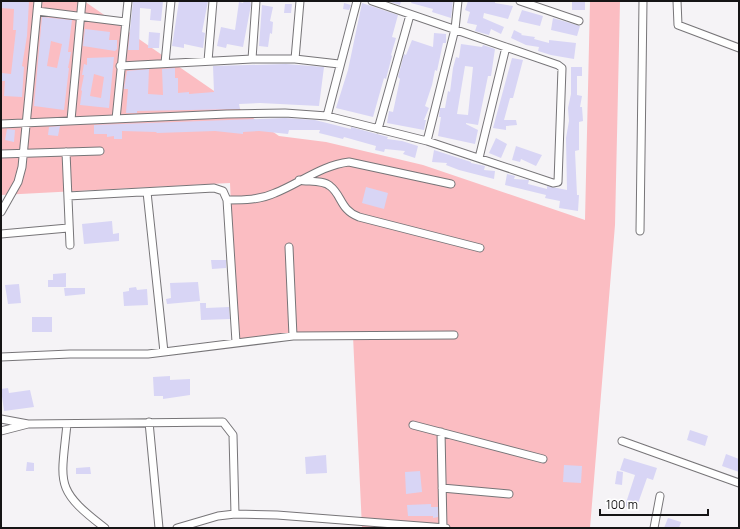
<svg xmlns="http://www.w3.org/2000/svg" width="740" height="529" font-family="Manrope,sans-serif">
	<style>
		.green { fill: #fbbdc2 }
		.building { fill: #d8d5f5; fill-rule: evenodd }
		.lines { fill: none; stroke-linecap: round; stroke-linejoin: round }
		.minor-casing { stroke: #777578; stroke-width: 9 }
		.minor { stroke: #fff; stroke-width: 7 }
	</style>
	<rect width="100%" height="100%" fill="#f5f3f6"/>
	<path class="green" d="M1,1H84L279,136L326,142L423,165L585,220L590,1H620L615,225L590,528H362L353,336L237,341L230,183L1,195Z"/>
	<path class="building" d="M1,1H29L27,36L22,66L24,67L22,97L4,96L5,81H2V73L11,74L16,30H13L14,9L1,8Z
		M133,1H163L161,21L150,20L151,9L140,8L139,50H128Z
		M179,1H208L202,32L205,33L203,48L184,44V48L172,46Z
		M244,1H250L251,5L243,47L227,44L226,48L217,46L221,27L235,30L239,2L243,3Z
		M387,1H401L400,5Z
		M412,1H453L451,18L432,12L433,9L411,3Z
		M468,1H495V3L513,6L508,19L484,13L483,18L504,27L501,34L491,29L489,35L475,31L477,25L467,23L470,12L465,10Z
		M572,1H585V10H572Z
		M344,3L351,5L349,10L343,9Z
		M362,3L398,15L392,37L396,38L391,55L392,56L386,79L384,78L373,117L336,108L348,70Z
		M285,4H292L291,13H284Z
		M262,5L273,7L270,21L273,22L272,34L270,33L268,47L259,46Z
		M522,10L543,16L540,26L518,21Z
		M42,17L72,20L68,52H71L68,68H69L64,110L34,106ZM51,41L62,44L57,68L47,66Z
		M553,18L580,26L577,36L551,30Z
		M85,29L110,32L109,40H117V49L115,51L83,46Z
		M514,30L522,34L521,35L535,37L534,39L549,43V40L576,43L574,59L551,55L538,51L539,47L526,45L511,38Z
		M149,32L160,33L159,48H148Z
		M434,33L446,34V43H443L437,71L435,70L432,85L425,106L429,108L424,120H426L424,130L387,123L389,111L393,112L400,79L398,77L404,54L406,55L412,40L433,47Z
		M461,44L482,47L483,45L495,49L491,76H488L478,125L466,123V124L478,130L475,144L438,136L441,117H439L440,108H445L448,91L450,92L453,68L456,57L459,58ZM465,66L473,67L468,115L457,114Z
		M114,57L109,108L80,105L82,91L81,90L84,75H82L84,64L87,65V58ZM94,74L104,77L101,98L90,96Z
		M512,58L523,60L513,98H510L504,120H516L517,125L506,126V130L493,128Z
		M286,64L324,67L319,106L260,103L239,104L240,109L137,111V113H126L128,89H124L127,71L149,69L148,94L163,95L162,69L175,68V78H178V93L189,92V94L214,92L213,66Z
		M571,67H582V76H577V95L582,96L580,107H582L583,121L579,122V150L575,151L577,195H579L578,211L559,208L560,201L545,198L546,195L505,185L507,174L515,176L514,179L529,180L528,184L547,189V186L567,190L566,138L569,121L568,108L571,94Z
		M285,118L315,120L351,129V127L388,137L387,139L402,141L418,146L415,158L403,154L405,151L385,149L384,152L375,150L376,146L344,137L343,139L319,133L320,130H289L288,134L259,131L243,132V134L215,131L157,133L156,132L122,131V139H114V136L107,137V134H94V125Z
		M60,126L58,136L48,135L49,127Z
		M7,129L15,130L14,142L5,140Z
		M496,138L507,144L501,158L489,153Z
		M516,146L542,155L536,166L521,159L520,162L512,160Z
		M434,150L471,162V163L485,166L484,170L495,171L494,179L459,170L446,165L447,163L432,162Z
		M366,187L388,193L384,209L362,203Z
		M112,221L113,234L119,233V241L84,244L82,224Z
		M211,260H226V268L212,269Z
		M66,273V287H48V280H53V274Z
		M198,282L200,301L167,304L166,299L171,298L170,283Z
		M19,284L21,303L8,304L5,285Z
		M136,287L137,290L147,289L148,305L124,306L123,292L129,291V288Z
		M64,288H85V294L65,296Z
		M200,303H206V308L229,307L230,319L201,320Z
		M32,317H52V332H32Z
		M170,376V380L190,379V395L163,399V396H154L153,377Z
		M8,388L9,393L30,390L34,407L4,411L1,389Z
		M690,430L708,436L705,446L687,440Z
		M726,454L739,459V472L722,466Z
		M326,455L327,473L306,474L305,457Z
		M624,458L657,468L653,480L647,478L636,509L625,506L635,475L620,470Z
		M27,462L34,463V471H26Z
		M564,465L582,466L581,483L563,482Z
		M90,467L91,474H76V468Z
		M420,471L422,492L406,494L405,472Z
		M617,471L623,472L622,485L615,484Z
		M431,504V507H438V517L433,518V516H408L407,505Z
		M668,518L681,522L679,528H664Z"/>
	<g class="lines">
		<g class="minor-casing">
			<path id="minor" d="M520,1L579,21
				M677,1L678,25L739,48
				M37,11L125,22
				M252,59L256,1
				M295,59L300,1
				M208,61L213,1
				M165,63L171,1
				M120,66L252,59H295L339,64
				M327,116L357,1
				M116,119L128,1
				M71,120L82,1
				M1,124L227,114L285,113L327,116L427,141L553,183L558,182L562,68L558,65L372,1
				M378,129L410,15
				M427,141L455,29L458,1
				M66,152L70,245
				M1,154L100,151
				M479,158L506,47
				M299,180C308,182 323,180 330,186C342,195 340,210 359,217L480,248
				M147,192L164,352
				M68,196L214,188L223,191L227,200L236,342
				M227,200C244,200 260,200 275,193C300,183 322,165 349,162L451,184
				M1,212L18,182L22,167L38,1
				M640,231L643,1
				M1,234L68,228
				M289,247L293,336
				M1,357L70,354H148L293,336L454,335
				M1,419L28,424
				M149,422L159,528
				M67,424C61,484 54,489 105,528
				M413,425L543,459
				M1,431L28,424L223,422L233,435L235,514
				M441,432L443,528
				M622,441L739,483
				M442,488L509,494
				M177,528L218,516L235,514L277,515L446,528
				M654,528L660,496"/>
		</g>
		<use href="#minor" class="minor"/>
	</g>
	<rect width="740" height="529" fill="none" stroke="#151415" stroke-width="4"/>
	<path d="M600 509v6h108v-6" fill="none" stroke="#151415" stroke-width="2"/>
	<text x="606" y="509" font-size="12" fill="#151415" stroke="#ffffff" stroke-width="3" paint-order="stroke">100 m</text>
</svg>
